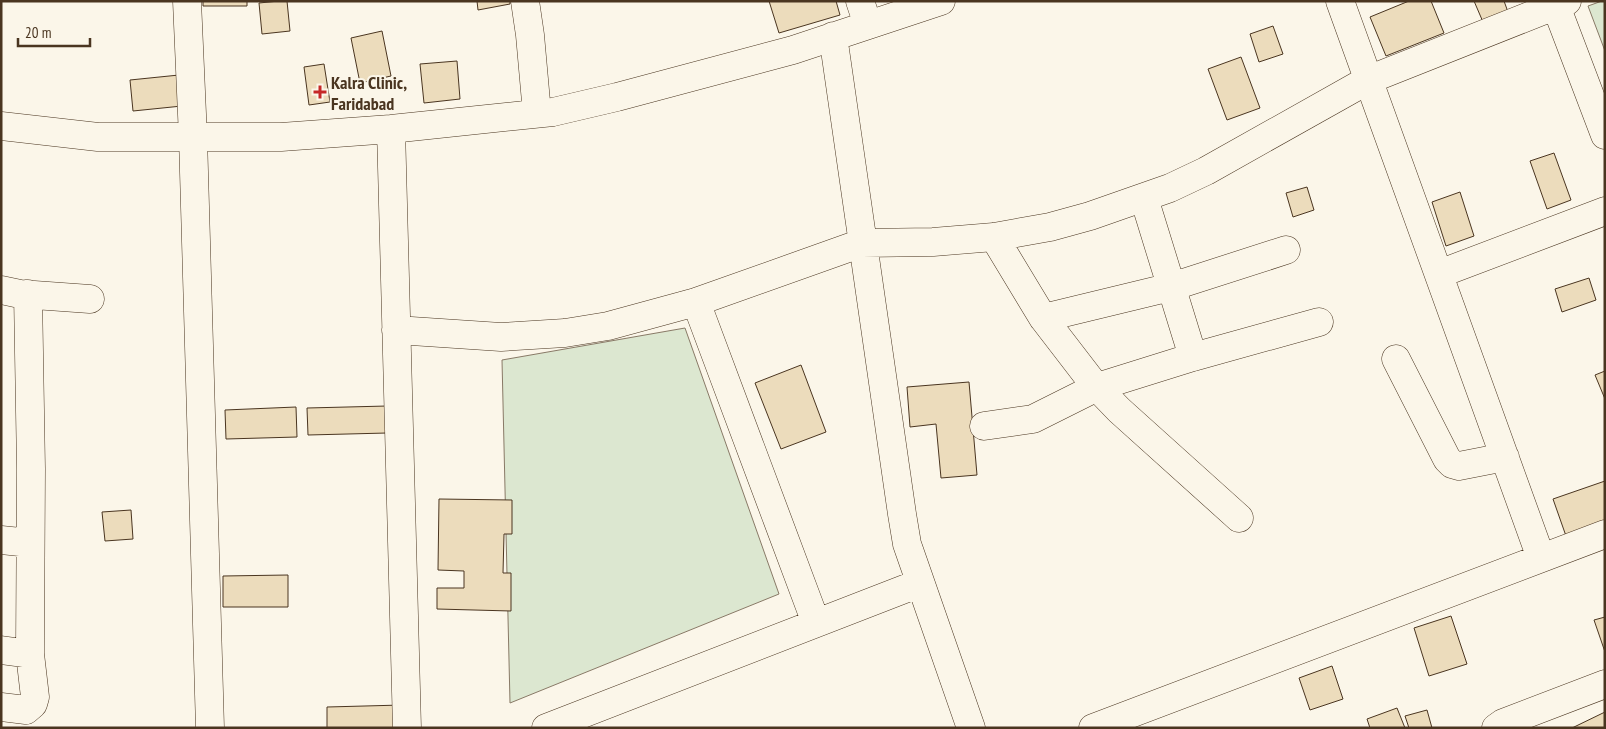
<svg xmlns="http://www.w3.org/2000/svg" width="1606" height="729" font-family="'PT Sans Narrow',sans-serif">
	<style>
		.green { fill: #dce7d0; stroke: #887966 }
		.building { fill: #ecdcbc; stroke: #4a3520 }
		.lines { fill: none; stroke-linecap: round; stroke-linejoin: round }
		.minor-casing { stroke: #4a3520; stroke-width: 29 }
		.minor { stroke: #fbf6e9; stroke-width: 28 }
		.poi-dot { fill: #c62828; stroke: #fbf6e9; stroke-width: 2 }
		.labels { text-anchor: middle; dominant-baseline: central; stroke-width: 4; stroke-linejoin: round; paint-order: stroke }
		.poi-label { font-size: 18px; font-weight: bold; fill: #4a3520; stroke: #fbf6e9; text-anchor: start }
	</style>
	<rect width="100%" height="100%" fill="#fbf6e9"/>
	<path class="green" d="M1602,1H1605V51L1588,6Z
		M685,328L779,594L510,703L502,360Z"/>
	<path class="building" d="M203,1H247V6H203Z
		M279,1H287L290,31L262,34L259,3Z
		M477,1H510V4L478,10Z
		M769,1H836L840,15L779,33Z
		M1409,1H1431L1444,33L1386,56L1370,17Z
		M1474,1H1504L1508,12L1483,22Z
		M1273,26L1283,54L1259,62L1250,34Z
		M382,31L391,76L360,83L351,38Z
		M1241,57L1260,108L1227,120L1208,69Z
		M457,61L460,99L424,103L420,64Z
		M324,64L330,102L309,105L304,67Z
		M179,75L182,106L133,111L130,80Z
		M1554,153L1571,200L1547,209L1530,161Z
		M1307,187L1314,210L1293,217L1286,193Z
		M1460,192L1474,236L1446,246L1432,202Z
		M1589,278L1596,300L1562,312L1555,289Z
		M801,365L826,432L781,449L755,383Z
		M1605,371V399L1595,375Z
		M969,382L977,475L941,478L936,424L910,427L907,387Z
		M387,406V433L308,435L307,408Z
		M296,407L297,437L226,439L225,410Z
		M1605,481V522L1566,536L1553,499Z
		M439,499L512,500V534H504L503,573H511V611L437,609V588H464V571L438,570Z
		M131,510L133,539L105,541L102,512Z
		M288,575V607H223V576Z
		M1451,616L1467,664L1429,676L1414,628Z
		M1605,617V652L1594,620Z
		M1332,666L1343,699L1310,710L1299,678Z
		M402,705L403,728H327V707Z
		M1397,708L1405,728H1370L1367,719Z
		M1427,710L1432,728H1409L1405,716Z
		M1605,712V728H1572Z"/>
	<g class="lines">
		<g class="minor-casing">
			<path id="minor" d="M187,1L193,137L210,728
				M525,1L530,35L537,113
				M860,1L868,25
				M1340,1L1541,558
				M1556,6L1605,135
				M833,36L902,514L907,544L971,728
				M1,126L98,137H281L391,129L553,112L617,97L793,50L941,1
				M391,129L407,728
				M1144,198L1193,357
				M994,237L1043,318L1093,383L1119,410L1239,518
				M1439,274L1605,211
				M1,290L20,294L90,299
				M696,302L816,623
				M1043,318L1171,287L1286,250
				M396,330L501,337L565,333L608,326L696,302L862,243L933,242L994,237L1050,227L1090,216L1170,188L1206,171L1368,80L1567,1
				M1396,359L1447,459L1452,464L1459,466L1505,457
				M984,426L1033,419L1097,387L1193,357L1319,322
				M1,540L30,543
				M1,650L30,654
				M1,707L26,710L33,704L35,697L30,654L31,469L28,294
				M546,728L920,583
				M1093,728L1605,534
				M1496,728L1503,723L1605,684"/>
		</g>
		<use href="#minor" class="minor"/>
	</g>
	<path class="poi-dot" d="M317.5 84.5h5v5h5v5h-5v5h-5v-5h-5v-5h5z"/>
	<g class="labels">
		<g class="poi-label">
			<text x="331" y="82">Kalra Clinic,<tspan x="331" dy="21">Faridabad</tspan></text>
		</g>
	</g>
	<rect width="1606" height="729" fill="none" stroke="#4a3520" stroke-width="5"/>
	<path d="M18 38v8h72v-8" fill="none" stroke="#4a3520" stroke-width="2.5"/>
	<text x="25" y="38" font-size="15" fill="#4a3520" stroke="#fbf6e9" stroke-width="4" paint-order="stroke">20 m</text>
</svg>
